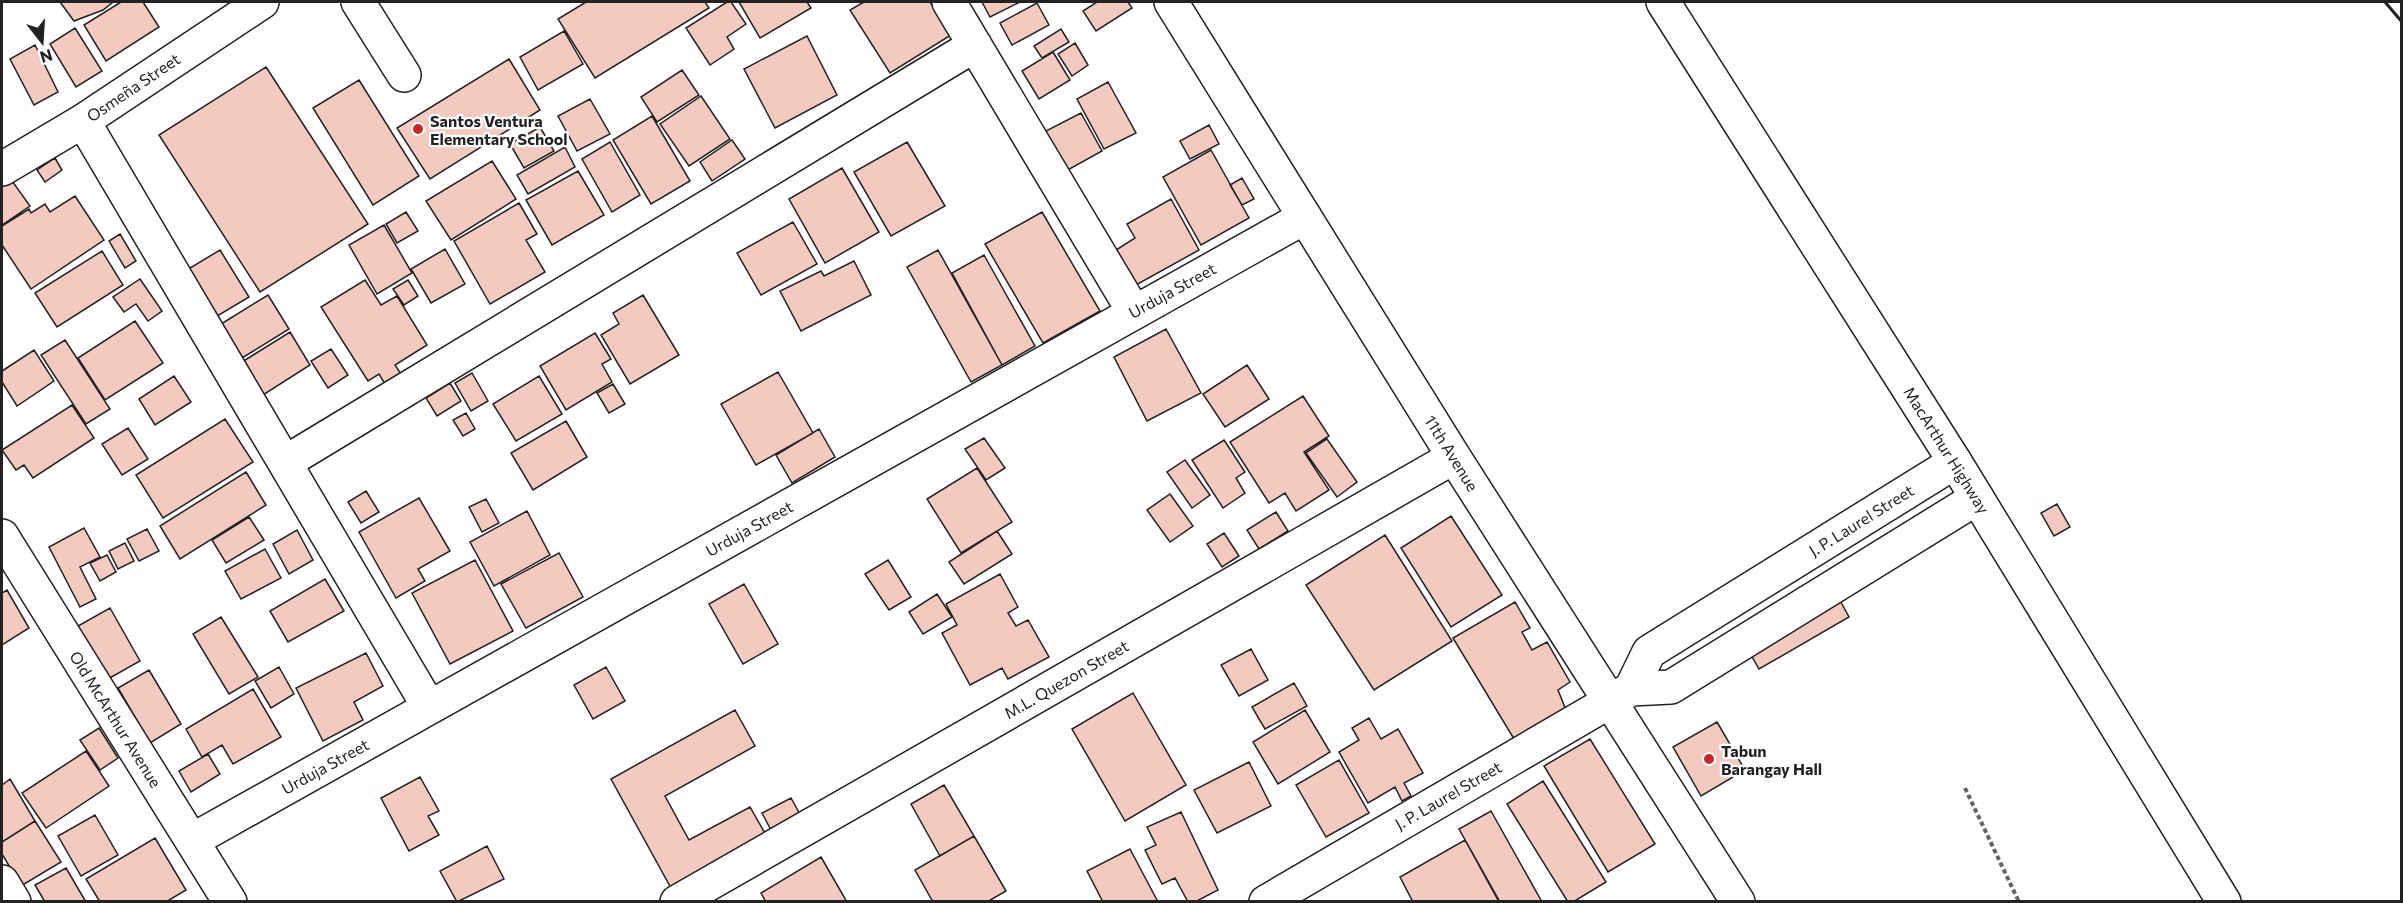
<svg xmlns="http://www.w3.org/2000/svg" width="2403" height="903" font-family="Commissioner,sans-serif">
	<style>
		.building { fill: #f3c9c0; stroke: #222; stroke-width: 1.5 }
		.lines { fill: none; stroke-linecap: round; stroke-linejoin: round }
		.minor-casing { stroke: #222; stroke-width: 36 }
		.highway-casing { stroke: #222; stroke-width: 36 }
		.path { stroke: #646464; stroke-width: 4; stroke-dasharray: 4.5 3; stroke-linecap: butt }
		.minor { stroke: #fff; stroke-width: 33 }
		.highway { stroke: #fff; stroke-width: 33 }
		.wall { stroke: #222; stroke-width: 3 }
		.poi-dot { fill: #c62828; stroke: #fff; stroke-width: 2 }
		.labels { text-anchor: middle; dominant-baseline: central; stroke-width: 4.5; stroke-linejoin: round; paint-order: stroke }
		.street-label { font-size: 16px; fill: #222; stroke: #fff }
		.poi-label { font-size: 16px; font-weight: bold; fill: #222; stroke: #fff; text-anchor: start }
	</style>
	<rect width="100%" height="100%" fill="#fff"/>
	<path class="building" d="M60,2H113L103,10L74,21Z
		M121,2H143L159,27L106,61L84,25Z
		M586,2H705L709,8L595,78L558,19Z
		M727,2H731L746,24L727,37L734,49L710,65L686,28Z
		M739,2H807L811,8L760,38Z
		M864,2H930L951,35L890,73L850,10Z
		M982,2H1020L990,17Z
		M1097,2H1128L1132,8L1096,31L1083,11Z
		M1037,3L1049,25L1012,45L1000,23Z
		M75,28L102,71L76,87L50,44Z
		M1061,29L1069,42L1042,58L1034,46Z
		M564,31L583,64L538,90L520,57Z
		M807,36L837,95L775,128L744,69Z
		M1075,43L1088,65L1072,76L1058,54Z
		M35,45L58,92L34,105L10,59Z
		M1053,52L1070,80L1039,99L1022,71Z
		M509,59L540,110L430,179L397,128Z
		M266,67L368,224L260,292L159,135Z
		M682,70L699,95L657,122L641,97Z
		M359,80L419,176L373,205L313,108Z
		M1108,82L1136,133L1104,149L1077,99Z
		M701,96L730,139L689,166L660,124Z
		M590,99L610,134L577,151L558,116Z
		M1081,113L1102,151L1066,171L1044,132Z
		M652,116L690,181L651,204L613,140Z
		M1209,125L1219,144L1190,159L1180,141Z
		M540,127L554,151L524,168L510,144Z
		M732,140L745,159L712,181L700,162Z
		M610,142L640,195L612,212L582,159Z
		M907,142L945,206L891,236L854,172Z
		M565,147L575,167L528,194L517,175Z
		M1211,150L1249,218L1201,245L1163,177Z
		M55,158L62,170L45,182L37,170Z
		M492,161L516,199L451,240L426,201Z
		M842,168L879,232L825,263L789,199Z
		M578,171L604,215L552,245L526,200Z
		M10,178L30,206L2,225V184Z
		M1242,178L1254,199L1242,205L1230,185Z
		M75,196L104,240L31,289L2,245V226L29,209L31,213L45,204L50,212Z
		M1171,199L1199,250L1136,285L1116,250L1135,238L1127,224Z
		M519,203L537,234L526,240L545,272L490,304L454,241Z
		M406,212L418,231L397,243L386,224Z
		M1042,212L1100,311L1043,343L985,244Z
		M793,222L817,264L761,295L737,253Z
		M384,225L412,273L377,294L349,245Z
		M120,234L136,261L125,268L109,241Z
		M445,249L465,284L431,303L411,269Z
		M220,250L249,297L214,318L185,271Z
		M938,250L1002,365L971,382L907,267Z
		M102,251L123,285L57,327L35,293Z
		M984,255L1035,346L1002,365L952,273Z
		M854,261L871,295L801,331L780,291L821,271L824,276Z
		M140,279L162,311L148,321L136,304L124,312L113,297Z
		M365,280L381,305L397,296L427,345L395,365L401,374L385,384L379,374L368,381L321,307Z
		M408,280L418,296L404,305L393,289Z
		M268,295L289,329L242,358L221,324Z
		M643,295L679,355L630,384L601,335L619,324L613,313Z
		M135,321L163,363L105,400L78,358Z
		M1166,329L1201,393L1147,421L1114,357Z
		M290,332L310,365L263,395L242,362Z
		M595,333L611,359L602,364L612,382L566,410L540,366Z
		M65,340L110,409L86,424L41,355Z
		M331,349L348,375L328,388L311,361Z
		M34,350L54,381L17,406L2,382V371Z
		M1247,365L1269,399L1225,427L1203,394Z
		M778,372L813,433L756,465L721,404Z
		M472,373L488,401L471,411L455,383Z
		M174,376L191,402L155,425L139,399Z
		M539,376L562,414L516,441L493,404Z
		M450,383L461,401L437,416L426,398Z
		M613,384L625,404L609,413L597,393Z
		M1303,396L1329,436L1304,452L1329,490L1296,511L1285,493L1269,503L1230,442Z
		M72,405L94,438L33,478L24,465L16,470L2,450Z
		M466,413L475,429L463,436L453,420Z
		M225,419L253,462L163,518L136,475Z
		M566,421L587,457L533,490L511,453Z
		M128,428L148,459L122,475L102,444Z
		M819,429L835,457L792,483L776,455Z
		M984,438L1005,468L986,480L965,449Z
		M1327,439L1357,482L1337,497L1306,453Z
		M1224,440L1245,472L1236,478L1245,493L1223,508L1192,460Z
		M1185,460L1210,495L1192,508L1167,472Z
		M977,468L1012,522L961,553L927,499Z
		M246,472L266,505L180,559L160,526Z
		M366,491L379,512L361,523L348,502Z
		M1170,494L1193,526L1170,542L1147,510Z
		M419,498L450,551L418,569L425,581L396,598L359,532Z
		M486,499L499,523L482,532L469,507Z
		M2057,504L2070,527L2054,536L2041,513Z
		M527,511L550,555L494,586L470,542Z
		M1276,512L1288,531L1259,549L1247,530Z
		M1451,516L1502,595L1451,627L1401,548Z
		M249,517L264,540L226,563L212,540Z
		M84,528L100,557L80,567L96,599L80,607L49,547Z
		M147,529L159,551L139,561L127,539Z
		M297,530L313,560L289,574L273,544Z
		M997,531L1012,554L964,584L949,562Z
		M1224,533L1239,556L1222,567L1207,544Z
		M1385,535L1452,641L1374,690L1306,585Z
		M125,543L134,561L118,569L109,551Z
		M265,549L281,578L241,599L225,571Z
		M559,553L583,597L526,628L501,584Z
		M107,555L116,572L100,581L90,563Z
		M475,560L513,631L450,664L412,593Z
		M888,560L911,597L889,610L865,574Z
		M1000,574L1018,607L1008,613L1016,626L1028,620L1049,657L1008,679L1002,668L970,685L942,633L957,625L946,604Z
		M325,579L344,611L288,642L270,611Z
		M744,584L778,644L743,664L709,604Z
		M7,590L29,628L2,645V593Z
		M937,594L952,617L923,634L909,612Z
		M1837,595L1849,617L1759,669L1747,648Z
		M1515,602L1530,628L1522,632L1532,650L1547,642L1570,682L1558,690L1566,710L1514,739L1453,638Z
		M110,608L140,661L108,679L78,626Z
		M221,617L258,677L229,694L193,634Z
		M1251,649L1268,680L1239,696L1221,665Z
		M366,653L383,686L354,702L363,720L323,741L296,688Z
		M279,667L294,694L271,708L255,681Z
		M606,667L625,701L593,719L574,685Z
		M149,670L181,724L150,743L118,688Z
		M1294,683L1307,706L1265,729L1252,707Z
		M253,689L281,737L233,764L222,745L202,757L186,729Z
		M1133,693L1186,785L1125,821L1072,729Z
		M735,710L755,746L665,796L689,840L750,807L766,835L671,888L611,779Z
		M1305,710L1330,752L1278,784L1253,742Z
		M1369,718L1381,739L1398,729L1423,773L1404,783L1411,796L1402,801L1395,787L1368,803L1339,752L1359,740L1352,728Z
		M1717,722L1745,770L1701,796L1673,747Z
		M99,728L118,758L100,770L80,740Z
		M1590,739L1655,844L1608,872L1544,766Z
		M86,751L109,786L46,828L22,793Z
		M208,754L220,774L191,792L179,771Z
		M1339,760L1369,813L1326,837L1296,785Z
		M1249,762L1271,806L1217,833L1194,790Z
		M420,777L439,811L428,816L439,835L409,851L381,798Z
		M10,779L35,821L2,842V785Z
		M1543,781L1606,882L1573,902H1568L1507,804Z
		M944,785L974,836L940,856L911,804Z
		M791,798L801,816L772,832L762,813Z
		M1491,811L1542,902H1500L1459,829Z
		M1181,812L1218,890L1195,902H1188L1175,878L1162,884L1145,850L1156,845L1147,827Z
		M95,815L118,855L81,876L58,836Z
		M35,821L61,862L21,886L2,854V842Z
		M974,836L1006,891L987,902H933L915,870Z
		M155,838L186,890L166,902H100L86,879Z
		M1465,840L1499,902H1413L1400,877Z
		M487,846L504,879L457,902L440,871Z
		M1130,849L1158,902H1103L1087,871Z
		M821,857L847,902H766L761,893Z
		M66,868L86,902H45L35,885Z"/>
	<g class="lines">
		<g class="minor-casing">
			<path id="minor" d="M358,2L404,75
				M949,2L1134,312
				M1171,2L1454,457L1738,902
				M83,121L429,707
				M2,169L83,121L262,2
				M286,462L975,45
				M2,536L230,902
				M1631,689L1649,652L1955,462
				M193,840L1305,217
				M2,882L14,902
				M677,902L1454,457
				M1266,902L1631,689L1671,687L1977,498"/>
		</g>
		<g class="highway-casing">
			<path id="highway" d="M1663,2L1955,462L2224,902"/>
		</g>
		<path class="path" d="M1965,788L2019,902"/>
		<use href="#minor" class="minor"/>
		<use href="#highway" class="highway"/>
		<path class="wall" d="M2385,2L2402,22"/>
	</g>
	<g class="poi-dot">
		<circle cx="418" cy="129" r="6"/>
		<circle cx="1709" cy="759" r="6"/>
	</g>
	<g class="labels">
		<g class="street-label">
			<text transform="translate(133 87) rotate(-34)">Osmeña Street</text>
			<text transform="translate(1172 290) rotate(-29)">Urduja Street</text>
			<text transform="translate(1947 450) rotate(58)">MacArthur Highway</text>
			<text transform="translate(1452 453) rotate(58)">11th Avenue</text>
			<text transform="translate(1861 520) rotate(-32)">J. P. Laurel Street</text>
			<text transform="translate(749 528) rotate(-29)">Urduja Street</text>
			<text transform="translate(1066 679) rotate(-30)">M.L. Quezon Street</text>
			<text transform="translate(116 719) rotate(58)">Old McArthur Avenue</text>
			<text transform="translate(325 766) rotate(-29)">Urduja Street</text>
			<text transform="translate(1448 795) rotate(-30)">J. P. Laurel Street</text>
		</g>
		<g class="poi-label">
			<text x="430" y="120">Santos Ventura<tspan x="430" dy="18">Elementary School</tspan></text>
			<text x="1721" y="750">Tabun<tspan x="1721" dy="18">Barangay Hall</tspan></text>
		</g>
	</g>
	<rect width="2403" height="903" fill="none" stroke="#222222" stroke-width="6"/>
	<g transform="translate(42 42) rotate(163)" stroke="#ffffff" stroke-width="4.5" paint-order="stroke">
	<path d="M0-4.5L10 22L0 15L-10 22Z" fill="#222222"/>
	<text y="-9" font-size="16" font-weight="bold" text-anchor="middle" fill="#222222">N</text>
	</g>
</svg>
